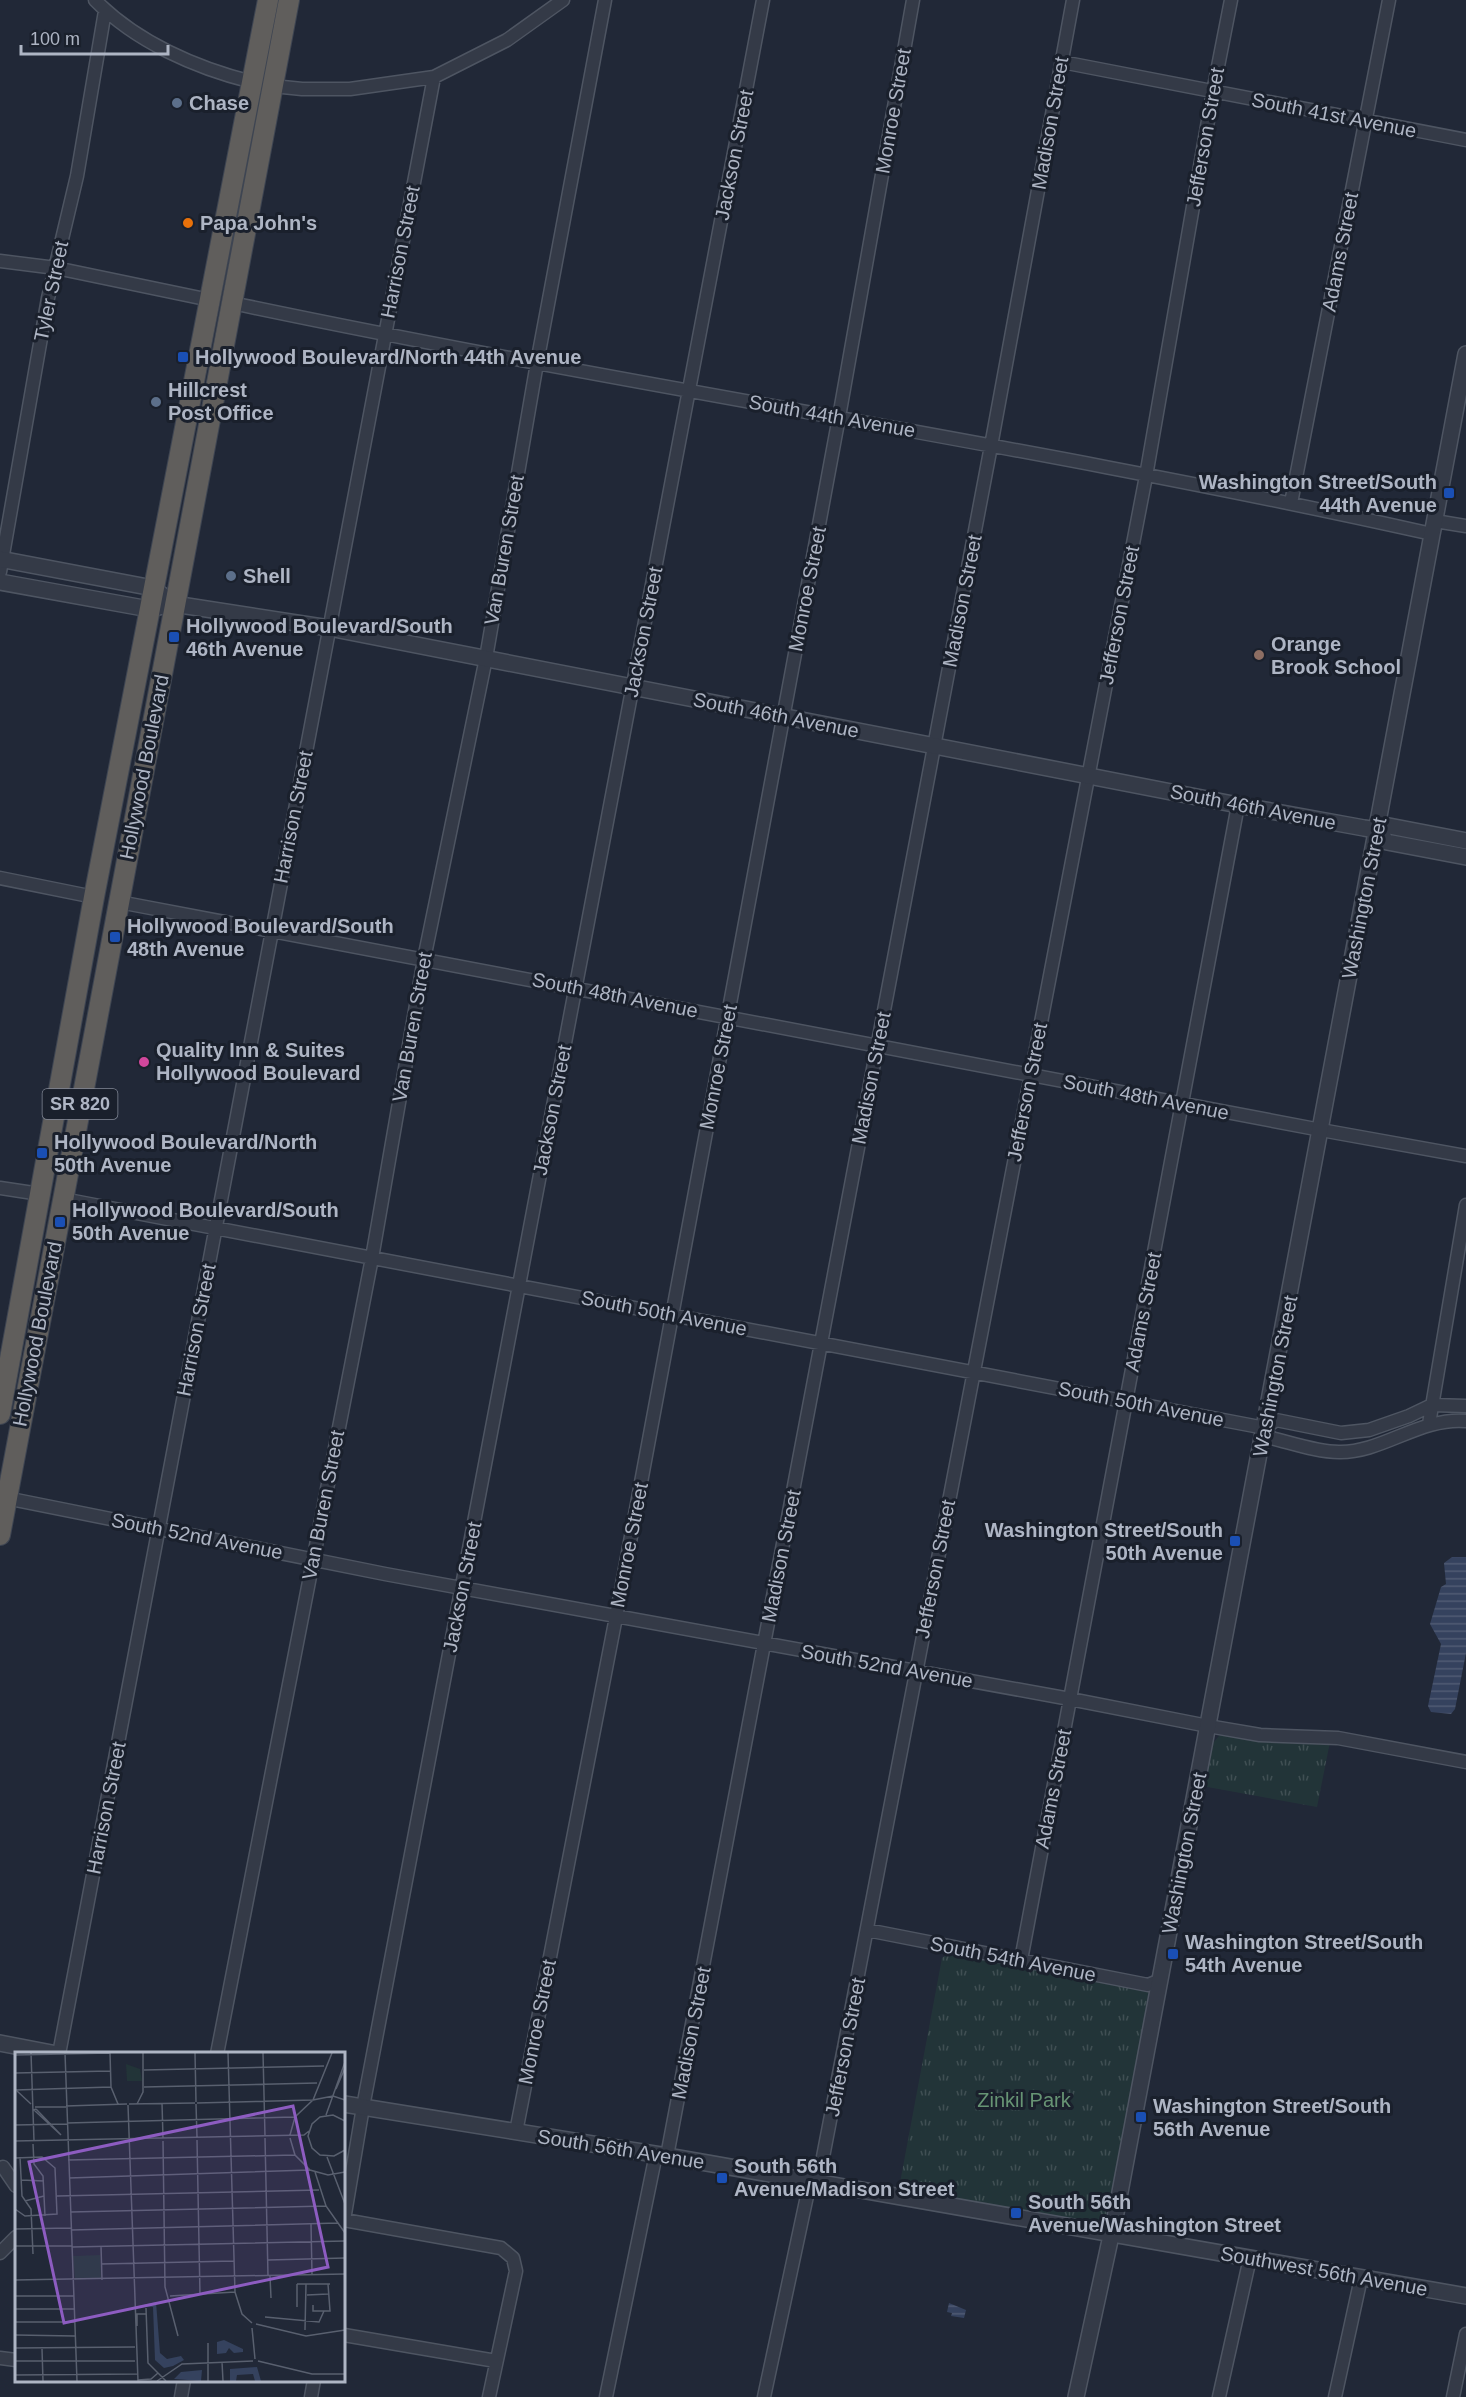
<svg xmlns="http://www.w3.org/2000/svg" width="1466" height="2397" font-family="Arial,sans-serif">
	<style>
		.park { fill: url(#park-tufts) }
		.water { fill: url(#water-rules) }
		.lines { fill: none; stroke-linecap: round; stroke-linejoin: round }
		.minor-casing { stroke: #4e5562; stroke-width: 15 }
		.tertiary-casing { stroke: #4e5562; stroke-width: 18 }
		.trunk-casing { stroke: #3e4552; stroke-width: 22 }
		.minor { stroke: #343a47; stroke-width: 12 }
		.tertiary { stroke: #343a47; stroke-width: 15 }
		.trunk { stroke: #605e5c; stroke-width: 20 }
		.service-dot { fill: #5c6f8a; stroke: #1a202c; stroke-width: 2 }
		.food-dot { fill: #e8710a; stroke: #1a202c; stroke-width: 2 }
		.transit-dot { fill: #1a4fb4; stroke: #1a202c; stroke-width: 2 }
		.education-dot { fill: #8d6e63; stroke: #1a202c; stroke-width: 2 }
		.hotel-dot { fill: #d1479c; stroke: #1a202c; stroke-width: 2 }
		.labels { text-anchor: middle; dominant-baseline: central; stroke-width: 6; stroke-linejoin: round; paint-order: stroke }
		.shield { fill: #1a202c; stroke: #828896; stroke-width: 1.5 }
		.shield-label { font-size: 18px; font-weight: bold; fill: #aeb5c4 }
		.poi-label { font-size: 20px; font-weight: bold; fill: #aeb5c4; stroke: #1a202c; text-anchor: start }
		.street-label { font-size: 20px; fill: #aeb5c4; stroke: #1a202c }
		.park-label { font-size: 20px; fill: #679474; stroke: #1a202c }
		.inset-road { fill: none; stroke: #59606f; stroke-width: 1.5 }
		.view { fill: #8d5cc1; fill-opacity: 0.15; stroke: #8d5cc1; stroke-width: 3 }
		.inset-edge { fill: none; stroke: #aeb5c4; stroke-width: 3 }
	</style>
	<defs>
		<pattern id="park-tufts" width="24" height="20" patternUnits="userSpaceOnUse" patternTransform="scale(1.5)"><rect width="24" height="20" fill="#223438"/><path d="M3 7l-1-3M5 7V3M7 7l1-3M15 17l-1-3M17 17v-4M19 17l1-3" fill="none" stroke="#404f53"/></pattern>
		<pattern id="water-rules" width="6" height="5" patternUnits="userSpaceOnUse" patternTransform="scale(1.5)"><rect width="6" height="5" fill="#35425e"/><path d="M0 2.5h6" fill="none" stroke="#505b73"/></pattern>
	</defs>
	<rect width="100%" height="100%" fill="#212837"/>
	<path class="park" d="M1220,1735L1269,1742H1330L1317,1807L1202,1786L1211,1745Z
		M948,1954L1143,1988L1152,1995L1109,2216L1095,2224L907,2195L899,2188L942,1958Z"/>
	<path class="water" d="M1452,1557H1466V1653L1455,1709L1451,1714L1431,1712L1428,1706L1441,1644L1430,1624L1441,1587L1446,1584L1444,1563Z
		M949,2303L966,2310L964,2318L951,2316L952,2313L947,2312Z"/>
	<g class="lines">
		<g class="minor-casing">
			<path id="minor" d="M95,0C136,42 196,68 252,82
				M1062,62L1466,140
				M273,86L302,89H350L434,77L507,40L563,0
				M0,261L56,268L210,300
				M232,303C630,387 1034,445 1432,534
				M1291,503L1389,0
				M1435,521L1466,526
				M0,572L48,298L77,176L105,11
				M0,878L94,897
				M119,902L1321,1130L1466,1156
				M0,1188L40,1194
				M63,1199L1265,1428
				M1429,1424L1466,1205
				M1265,1428L1271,1438C1292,1443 1317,1452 1339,1452C1382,1453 1420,1417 1466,1421
				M1265,1428L1276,1420L1341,1433L1369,1430L1409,1416L1432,1405L1466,1406
				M1,1497L385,1574L1070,1699L1208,1726L1260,1735L1338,1738L1466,1762
				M867,1930L1148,1985L1158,1981
				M1021,1960L1238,805
				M59,2054L434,77
				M217,2054L372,1258L424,959L486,658L537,363L605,0
				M516,2132L616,1617L839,417L913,0
				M667,2156L991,446L1073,0
				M3,2167L16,2186
				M818,2183L1146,476L1213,92L1231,0
				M344,2220L363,2107L763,0
				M344,2220L501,2248L513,2258L516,2271L489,2397
				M0,2253L16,2237
				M344,2335L496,2361
				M0,2358L16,2360
				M181,2397L184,2380
				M311,2397L314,2380
				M606,2397L656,2154
				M764,2397L810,2182
				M1219,2397L1250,2258
				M1335,2397L1361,2278
				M1453,2397L1466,2334"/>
		</g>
		<g class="tertiary-casing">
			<path id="tertiary" d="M0,559L153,588L162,595
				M0,582L149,609L174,604L329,628L1238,805L1364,828L1377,830L1389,826L1466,841
				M1377,830L1387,842L1466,857
				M0,2043L57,2054
				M344,2104L667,2156L1466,2296
				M1076,2397L1117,2208L1466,354"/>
		</g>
		<g class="trunk-casing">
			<path id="trunk" d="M0,1414L94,897L268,0
				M0,1535L289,0"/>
		</g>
		<use href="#minor" class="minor"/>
		<use href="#tertiary" class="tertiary"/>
		<use href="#trunk" class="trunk"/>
	</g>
	<g class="service-dot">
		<circle cx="177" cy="103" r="6"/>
		<circle cx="156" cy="402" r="6"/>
		<circle cx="231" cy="576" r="6"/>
	</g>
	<circle class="food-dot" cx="188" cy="223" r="6"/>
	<g class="transit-dot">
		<rect x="177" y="351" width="12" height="12" rx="3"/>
		<rect x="1443" y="487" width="12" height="12" rx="3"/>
		<rect x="168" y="631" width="12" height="12" rx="3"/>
		<rect x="109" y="931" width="12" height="12" rx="3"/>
		<rect x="36" y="1147" width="12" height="12" rx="3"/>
		<rect x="54" y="1216" width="12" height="12" rx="3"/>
		<rect x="1229" y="1535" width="12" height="12" rx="3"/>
		<rect x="1167" y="1948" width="12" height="12" rx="3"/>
		<rect x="1135" y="2111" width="12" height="12" rx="3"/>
		<rect x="716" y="2172" width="12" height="12" rx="3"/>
		<rect x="1010" y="2207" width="12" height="12" rx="3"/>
	</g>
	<circle class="education-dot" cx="1259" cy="655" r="6"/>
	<circle class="hotel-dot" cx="144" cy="1062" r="6"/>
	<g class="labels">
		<rect class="shield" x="42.5" y="1089" width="75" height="30" rx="4.5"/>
		<g class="shield-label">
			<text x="80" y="1104">SR 820</text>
		</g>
		<g class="poi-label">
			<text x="189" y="103">Chase</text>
			<text x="200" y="223">Papa John's</text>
			<text x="195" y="357">Hollywood Boulevard/North 44th Avenue</text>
			<text x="168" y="390">Hillcrest<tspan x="168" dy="23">Post Office</tspan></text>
			<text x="1437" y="482" text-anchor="end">Washington Street/South<tspan x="1437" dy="23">44th Avenue</tspan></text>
			<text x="243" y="576">Shell</text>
			<text x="186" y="626">Hollywood Boulevard/South<tspan x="186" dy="23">46th Avenue</tspan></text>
			<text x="1271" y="644">Orange<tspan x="1271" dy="23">Brook School</tspan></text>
			<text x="127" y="926">Hollywood Boulevard/South<tspan x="127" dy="23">48th Avenue</tspan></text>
			<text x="156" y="1050">Quality Inn &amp; Suites<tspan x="156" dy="23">Hollywood Boulevard</tspan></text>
			<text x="54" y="1142">Hollywood Boulevard/North<tspan x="54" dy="23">50th Avenue</tspan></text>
			<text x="72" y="1210">Hollywood Boulevard/South<tspan x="72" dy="23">50th Avenue</tspan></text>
			<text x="1223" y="1530" text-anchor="end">Washington Street/South<tspan x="1223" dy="23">50th Avenue</tspan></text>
			<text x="1185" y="1942">Washington Street/South<tspan x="1185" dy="23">54th Avenue</tspan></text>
			<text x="1153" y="2106">Washington Street/South<tspan x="1153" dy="23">56th Avenue</tspan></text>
			<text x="734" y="2166">South 56th<tspan x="734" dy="23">Avenue/Madison Street</tspan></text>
			<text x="1028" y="2202">South 56th<tspan x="1028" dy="23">Avenue/Washington Street</tspan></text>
		</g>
		<g class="street-label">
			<text transform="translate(893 111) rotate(-80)">Monroe Street</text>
			<text transform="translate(1334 115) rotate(11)">South 41st Avenue</text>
			<text transform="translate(1050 123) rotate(-80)">Madison Street</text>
			<text transform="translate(1205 137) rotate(-80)">Jefferson Street</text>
			<text transform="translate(734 155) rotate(-79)">Jackson Street</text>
			<text transform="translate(400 252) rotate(-79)">Harrison Street</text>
			<text transform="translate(1340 252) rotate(-79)">Adams Street</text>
			<text transform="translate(51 291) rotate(-78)">Tyler Street</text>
			<text transform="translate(832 416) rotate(10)">South 44th Avenue</text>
			<text transform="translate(504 550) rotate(-80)">Van Buren Street</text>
			<text transform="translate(807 589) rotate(-79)">Monroe Street</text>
			<text transform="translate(962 601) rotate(-79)">Madison Street</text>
			<text transform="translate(1119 615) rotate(-79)">Jefferson Street</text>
			<text transform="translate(643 632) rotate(-79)">Jackson Street</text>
			<text transform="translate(776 715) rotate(11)">South 46th Avenue</text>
			<text transform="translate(144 767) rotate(-79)">Hollywood Boulevard</text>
			<text transform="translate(1253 807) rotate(11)">South 46th Avenue</text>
			<text transform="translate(293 817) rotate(-79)">Harrison Street</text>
			<text transform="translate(1364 898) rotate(-79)">Washington Street</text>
			<text transform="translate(615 995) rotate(11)">South 48th Avenue</text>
			<text transform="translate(412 1027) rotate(-80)">Van Buren Street</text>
			<text transform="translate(718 1067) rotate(-79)">Monroe Street</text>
			<text transform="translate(871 1078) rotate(-79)">Madison Street</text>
			<text transform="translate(1027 1092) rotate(-79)">Jefferson Street</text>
			<text transform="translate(1146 1097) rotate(11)">South 48th Avenue</text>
			<text transform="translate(552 1110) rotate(-79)">Jackson Street</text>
			<text transform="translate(1143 1312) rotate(-79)">Adams Street</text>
			<text transform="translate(664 1313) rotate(11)">South 50th Avenue</text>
			<text transform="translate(196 1330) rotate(-79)">Harrison Street</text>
			<text transform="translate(37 1334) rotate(-79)">Hollywood Boulevard</text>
			<text transform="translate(1275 1376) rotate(-79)">Washington Street</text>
			<text transform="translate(1141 1404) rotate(11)">South 50th Avenue</text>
			<text transform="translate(323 1505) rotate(-79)">Van Buren Street</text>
			<text transform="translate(197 1536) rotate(11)">South 52nd Avenue</text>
			<text transform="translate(629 1545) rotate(-79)">Monroe Street</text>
			<text transform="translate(781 1556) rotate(-79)">Madison Street</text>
			<text transform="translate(935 1569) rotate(-79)">Jefferson Street</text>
			<text transform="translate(462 1587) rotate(-79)">Jackson Street</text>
			<text transform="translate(887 1666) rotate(10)">South 52nd Avenue</text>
			<text transform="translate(1053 1789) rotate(-79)">Adams Street</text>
			<text transform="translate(106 1808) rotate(-79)">Harrison Street</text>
			<text transform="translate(1184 1853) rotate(-79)">Washington Street</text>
			<text transform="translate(1013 1959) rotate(11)">South 54th Avenue</text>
			<text transform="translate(537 2022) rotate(-79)">Monroe Street</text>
			<text transform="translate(691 2033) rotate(-79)">Madison Street</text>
			<text transform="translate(845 2047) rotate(-79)">Jefferson Street</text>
			<text transform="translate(621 2149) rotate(9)">South 56th Avenue</text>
			<text transform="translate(1324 2271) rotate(10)">Southwest 56th Avenue</text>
		</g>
		<g class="park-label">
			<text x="1024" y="2100">Zinkil Park</text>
		</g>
	</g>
	<g transform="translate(15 2052)">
		<rect width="330" height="330" fill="#212837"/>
		<path d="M85,203L86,226L60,228L58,204Z" fill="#223438"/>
		<path d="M111,12L125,17L127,29H112Z" fill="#223438"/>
		<path d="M141,250L145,301L152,307L166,304L169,308L158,314L149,316L140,308L138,255L124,254ZM209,288L228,297V300L219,301L214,296L211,301L202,302V290ZM242,315L246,329H240L238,322L222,323L221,329H215V317ZM187,318L186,329L159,327L166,320Z" fill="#35425e"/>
		<path class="inset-road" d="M16,1L19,89M50,1L62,329M95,1L96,35L103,52M180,1L181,50M213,1L220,240L227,262L237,271M248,1L250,84M0,3L95,1M129,18L309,14M0,21L95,19M129,35L302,31M321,37L330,16M0,38L96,35M2,39L16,52M147,51L148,86M182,51L298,48L317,1M114,52L180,51M122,52L128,40V1M181,52L182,85M113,53L123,329M51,54L112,52M20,55H51M21,57L19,58L46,83L21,57M311,63L330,10M330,69L318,63L305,65L297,72L293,84L297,96L305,103L319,104L330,98M52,71L280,65M0,73L52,72M275,83L280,65L298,48L318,44L330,48M250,86L253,224M275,86L280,103L295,118L313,123L330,120M182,88L185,243M0,89L289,83L294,79M148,89L150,235L163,284M18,92L19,112L28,124L30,164M5,105L7,144L16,157L18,202M312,105L330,152M0,106L27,105L40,116L42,162L10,164L0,157M53,108L280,103M300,120L311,154L330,181M54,126L295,118M6,128L29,129M42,144L304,138M10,149L29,144M56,160L311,154M296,172L297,223M0,177L56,176M56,178L323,171M0,194H57M86,194L87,228M57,195L330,189M253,208L330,206M86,212L219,209M255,224L256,246M0,228L330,222M282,232H315M292,243L313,242M0,244H59M155,244L220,240M298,253V259H315L313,232M282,255V232M131,256L133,311L151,329M0,257H59M250,265L304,270L309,259M0,270H60M241,272L291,284L330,278M122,274V262H131M237,276L240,307M290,278L291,232M0,283L60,284M0,296L120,295M27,297L28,329M0,309H120M243,309L297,322H330M207,310L208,329M0,323L122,322M123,328L136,327L143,321M142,329L167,312L238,309M193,329V291"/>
		<path class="view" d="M278,54L313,215L49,271L14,110Z"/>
		<rect width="330" height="330" class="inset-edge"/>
	</g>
	<path d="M21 45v9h147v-9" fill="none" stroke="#aeb5c4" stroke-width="3"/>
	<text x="30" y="45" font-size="18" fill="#aeb5c4" stroke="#1a202c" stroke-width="4.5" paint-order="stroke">100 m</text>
</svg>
